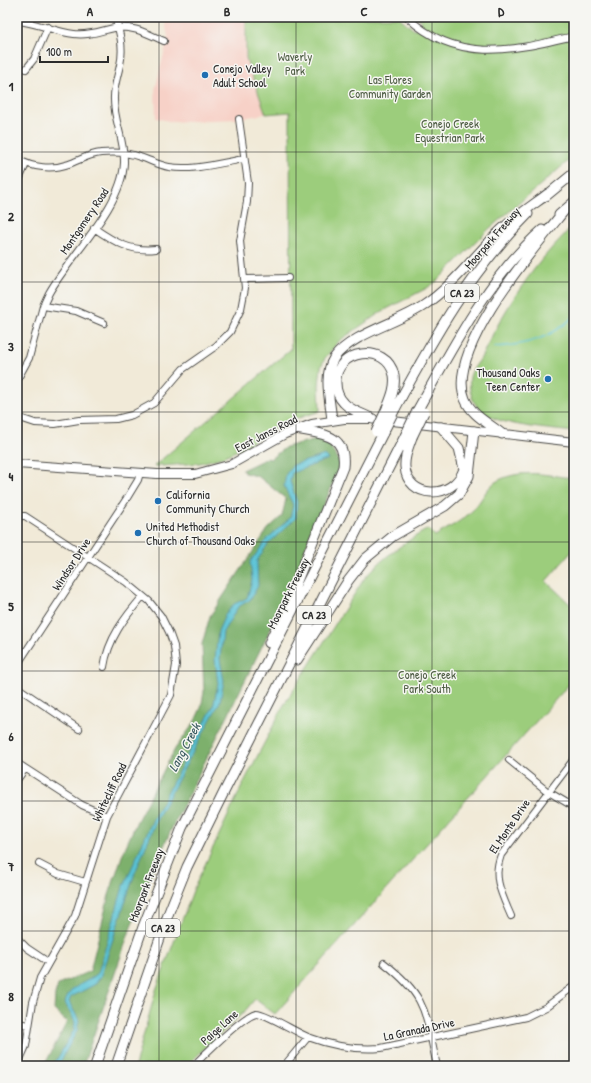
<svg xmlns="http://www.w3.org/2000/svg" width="591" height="1083" font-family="'Patrick Hand',sans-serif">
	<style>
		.built { fill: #f7d1c7 }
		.green { fill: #9ccd7c; stroke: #647c54 }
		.forest { fill: #7db06c; stroke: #546e4c }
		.water { fill: #5ac3d6; stroke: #427780 }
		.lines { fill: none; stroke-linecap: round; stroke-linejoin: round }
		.stream { stroke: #5ac3d6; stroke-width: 1.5 }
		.minor-casing { stroke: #494845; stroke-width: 8 }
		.major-casing { stroke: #494845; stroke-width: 10 }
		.highway-casing { stroke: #494845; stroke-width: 11 }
		.minor { stroke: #fff; stroke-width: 6 }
		.major { stroke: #fff; stroke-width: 8 }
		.highway { stroke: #fff; stroke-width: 9 }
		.highway-bridge-casing { stroke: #494845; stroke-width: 11; stroke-linecap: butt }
		.highway-bridge { stroke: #fff; stroke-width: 9 }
		.grid { fill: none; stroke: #2b2b2b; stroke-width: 1; stroke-opacity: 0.55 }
		.poi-dot { fill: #1f6fb2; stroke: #f6f6f2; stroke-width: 1.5 }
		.labels { text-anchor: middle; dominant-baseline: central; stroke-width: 3; stroke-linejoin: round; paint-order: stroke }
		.shield { fill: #f6f6f2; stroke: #686867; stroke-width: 1 }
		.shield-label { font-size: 11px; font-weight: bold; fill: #2b2b2b }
		.park-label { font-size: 12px; fill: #4d5c43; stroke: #f6f6f2 }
		.poi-label { font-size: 12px; fill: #2b2b2b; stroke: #f6f6f2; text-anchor: start }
		.street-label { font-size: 12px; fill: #2b2b2b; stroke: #f6f6f2 }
		.water-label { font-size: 13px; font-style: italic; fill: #39595e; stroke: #f6f6f2 }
		.neatline { fill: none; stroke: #2b2b2b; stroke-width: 1.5 }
		.grid-label { font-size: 13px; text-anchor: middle; font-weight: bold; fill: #2b2b2b }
	</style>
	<rect width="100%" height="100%" fill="#f6f6f2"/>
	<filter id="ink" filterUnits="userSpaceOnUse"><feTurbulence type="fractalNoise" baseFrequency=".025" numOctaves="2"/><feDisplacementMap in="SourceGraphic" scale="8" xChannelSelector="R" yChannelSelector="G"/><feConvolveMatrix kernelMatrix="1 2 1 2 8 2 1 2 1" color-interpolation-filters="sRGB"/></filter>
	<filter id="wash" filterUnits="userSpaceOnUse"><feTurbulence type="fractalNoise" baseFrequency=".012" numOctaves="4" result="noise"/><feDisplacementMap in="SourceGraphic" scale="16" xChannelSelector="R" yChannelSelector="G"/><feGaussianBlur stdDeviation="0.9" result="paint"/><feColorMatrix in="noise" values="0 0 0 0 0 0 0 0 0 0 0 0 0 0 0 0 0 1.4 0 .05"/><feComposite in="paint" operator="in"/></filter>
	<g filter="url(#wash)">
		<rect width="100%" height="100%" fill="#f1ead8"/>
		<path class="built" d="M164,17H246V59L266,114L236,119L173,122L156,118L155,90L168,37Z"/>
		<path class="green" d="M246,17H399L414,30L421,21L417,17H574V156L490,228L437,281L427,288L381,312L339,341L325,358L321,367L319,385L320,411L289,421L240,449L220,458L200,463L162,466L161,464L158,467L154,466L291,349L290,112L266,114L246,59Z
			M574,225V432C551,429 496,426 480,410C472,402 468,388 470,377C472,368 478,364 482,356C505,307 535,262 574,225Z
			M574,471V549L546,581L574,608V679L275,1014L255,999L245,1011L186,1066H135L156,990L194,888L243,784L285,703L364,579C382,558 403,543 428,529L435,536C448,528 462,521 473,510C488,493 486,481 514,475C532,471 553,476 572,478Z"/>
		<path class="forest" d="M320,438L330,446L341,465L272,626L172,828L150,877L131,927L83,1066H44L67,1022L54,1010L55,995L58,985L90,971L109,895L123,853L137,821L175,749L194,723L201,708L204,692L202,644L210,616L268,529L282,516L286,499L259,477L245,473L242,470L267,458L270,459L286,447Z"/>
		<path class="water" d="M325,455L329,459L292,473L290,481L297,502L296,518L268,544L257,561L258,586L250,600L238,607L223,632L220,659L224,681L220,702L158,817L135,873L100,978L94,985L71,997L69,1002L79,1020L77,1031L58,1066H53L74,1030L75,1022L65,1003C70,984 85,985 98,973L122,890L153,819L213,707L218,684L215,660L218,631L225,615L234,604L247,598L252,580L250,562L268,538L290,518L293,505L284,486L286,474L293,465Z"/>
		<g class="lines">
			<path class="stream" d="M494,347C526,345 551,339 574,316"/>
		</g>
	</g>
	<g filter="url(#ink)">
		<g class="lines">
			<g class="minor-casing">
				<path id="minor" d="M407,17C458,65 514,50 574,36
					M17,21C39,23 55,32 74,34C88,36 100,31 114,28C132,25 148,34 164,41
					M26,69L34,59L48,27
					M17,159C33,168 52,170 69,164C80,160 89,154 101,153C114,152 127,152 140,157C150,160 158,165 169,167C193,171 220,163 244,159
					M17,184L26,164
					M94,228C114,242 131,252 156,249
					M245,279L288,278
					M43,306L76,311L104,323
					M17,380L29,358L43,306L49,293C71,254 122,207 124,163C125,140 113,120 114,97C114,86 118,75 120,65C124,48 120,33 115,17
					M17,417L35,423L55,424L79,420L116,419L132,415L154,403L183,369L216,346L230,332L241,309L245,288L240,241L247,202L248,183L239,119
					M17,520L21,516H25L126,582L149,601L161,616L169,632L174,646L176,665L171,695L107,816L75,916L40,978L33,1002L26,1046L17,1066
					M17,665L127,498L138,480L140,473
					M104,667C108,639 125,617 143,596
					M17,687L79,729
					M509,760L547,791L574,807
					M17,763L82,805L107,816
					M17,780L25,769
					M39,864L58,874L85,882
					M511,916C502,895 492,877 501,855L574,759
					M17,938L27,948L48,962
					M384,963C429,998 425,1014 437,1066
					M17,1023L29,1025
					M193,1066C203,1056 244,1015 256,1013C264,1012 297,1033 308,1037C332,1046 356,1050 381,1048L526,1017L546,1007L574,986
					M284,1066L308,1037"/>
			</g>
			<g class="major-casing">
				<path id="major" d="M384,420L574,442
					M17,464L157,474H195L232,464L285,434L312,424L344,419H370"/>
			</g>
			<g class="highway-casing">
				<path id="highway" d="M546,196L574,173
					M559,215L574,202
					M395,409C434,337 470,272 528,214
					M417,411C453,347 487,279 542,230
					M373,419C364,414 351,411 344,403C339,398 336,391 336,383C334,349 387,342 394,375C396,387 391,398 387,408
					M332,420C330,400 323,375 334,358C351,334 398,323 423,306C453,286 475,255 501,230C516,216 533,205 549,193
					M502,434C489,423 472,416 465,399C445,351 534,248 564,211
					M412,437C409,446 404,456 405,467C407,499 453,501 464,469L459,448L441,427
					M269,643L293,591L343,467C347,433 321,434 296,429
					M297,660L348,581L365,559L393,536L445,506L459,494L469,476L474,431
					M95,1066L143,927L182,828L383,433
					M116,1066L169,912L187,867L223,794L405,436"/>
			</g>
			<use href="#minor" class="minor"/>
			<use href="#major" class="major"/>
			<use href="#highway" class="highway"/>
			<g class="highway-bridge-casing">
				<path id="highway-bridge" d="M376,432L387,408
					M383,433L395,409
					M405,436L417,411
					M412,437L424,412"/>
			</g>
			<use href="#highway-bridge" class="highway-bridge"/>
		</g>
	</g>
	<path class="grid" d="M159,17V1066M296,17V1066M432,17V1066M17,152H574M17,282H574M17,412H574M17,542H574M17,671H574M17,801H574M17,931H574"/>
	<g class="poi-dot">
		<circle cx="205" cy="75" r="4"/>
		<circle cx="548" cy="379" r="4"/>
		<circle cx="158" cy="501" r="4"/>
		<circle cx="138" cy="533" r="4"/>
	</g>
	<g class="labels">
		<g class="shield">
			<rect x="445" y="284" width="34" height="18" rx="3"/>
			<rect x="297" y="606" width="34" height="18" rx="3"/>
			<rect x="146" y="919" width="34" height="18" rx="3"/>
		</g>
		<g class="shield-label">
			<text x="462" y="293">CA 23</text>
			<text x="314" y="615">CA 23</text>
			<text x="163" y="928">CA 23</text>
		</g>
		<g class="park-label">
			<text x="295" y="56">Waverly<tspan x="295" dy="14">Park</tspan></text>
			<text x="390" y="79">Las Flores<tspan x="390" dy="14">Community Garden</tspan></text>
			<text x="450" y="123">Conejo Creek<tspan x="450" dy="14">Equestrian Park</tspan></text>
			<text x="427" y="674">Conejo Creek<tspan x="427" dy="14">Park South</tspan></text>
		</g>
		<g class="poi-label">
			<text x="213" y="68">Conejo Valley<tspan x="213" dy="14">Adult School</tspan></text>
			<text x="540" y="372" text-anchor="end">Thousand Oaks<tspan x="540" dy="14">Teen Center</tspan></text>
			<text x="166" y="494">California<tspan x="166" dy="14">Community Church</tspan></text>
			<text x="146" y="526">United Methodist<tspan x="146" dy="14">Church of Thousand Oaks</tspan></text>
		</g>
		<g class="street-label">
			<text transform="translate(84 221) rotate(-56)">Montgomery Road</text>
			<text transform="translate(492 238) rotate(-49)">Moorpark Freeway</text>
			<text transform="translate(266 433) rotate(-27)">East Janss Road</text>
			<text transform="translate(71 564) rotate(-57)">Windsor Drive</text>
			<text transform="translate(288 593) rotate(-63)">Moorpark Freeway</text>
			<text transform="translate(109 792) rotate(-64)">Whitecliff Road</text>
			<text transform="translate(509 826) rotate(-56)">El Monte Drive</text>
			<text transform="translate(146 885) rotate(-69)">Moorpark Freeway</text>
			<text transform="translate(219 1027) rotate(-42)">Paige Lane</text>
			<text transform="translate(419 1029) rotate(-12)">La Granada Drive</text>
		</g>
		<g class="water-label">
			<text transform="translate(184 747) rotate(-62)">Lang Creek</text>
		</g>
	</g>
	<rect width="591" height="1083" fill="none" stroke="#f6f6f2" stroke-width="44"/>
	<path d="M40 56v6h68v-6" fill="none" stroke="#2b2b2b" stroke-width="2"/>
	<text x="46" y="56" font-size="12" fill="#2b2b2b" stroke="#f6f6f2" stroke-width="3" paint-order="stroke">100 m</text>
	<rect x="22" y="22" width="547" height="1039" class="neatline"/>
	<g class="grid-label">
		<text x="90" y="16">A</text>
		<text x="227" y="16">B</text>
		<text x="364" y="16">C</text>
		<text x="501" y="16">D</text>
		<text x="11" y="91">1</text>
		<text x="11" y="221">2</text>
		<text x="11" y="351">3</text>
		<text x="11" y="481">4</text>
		<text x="11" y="611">5</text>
		<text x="11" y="741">6</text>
		<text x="11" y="871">7</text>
		<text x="11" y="1001">8</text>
	</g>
</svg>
